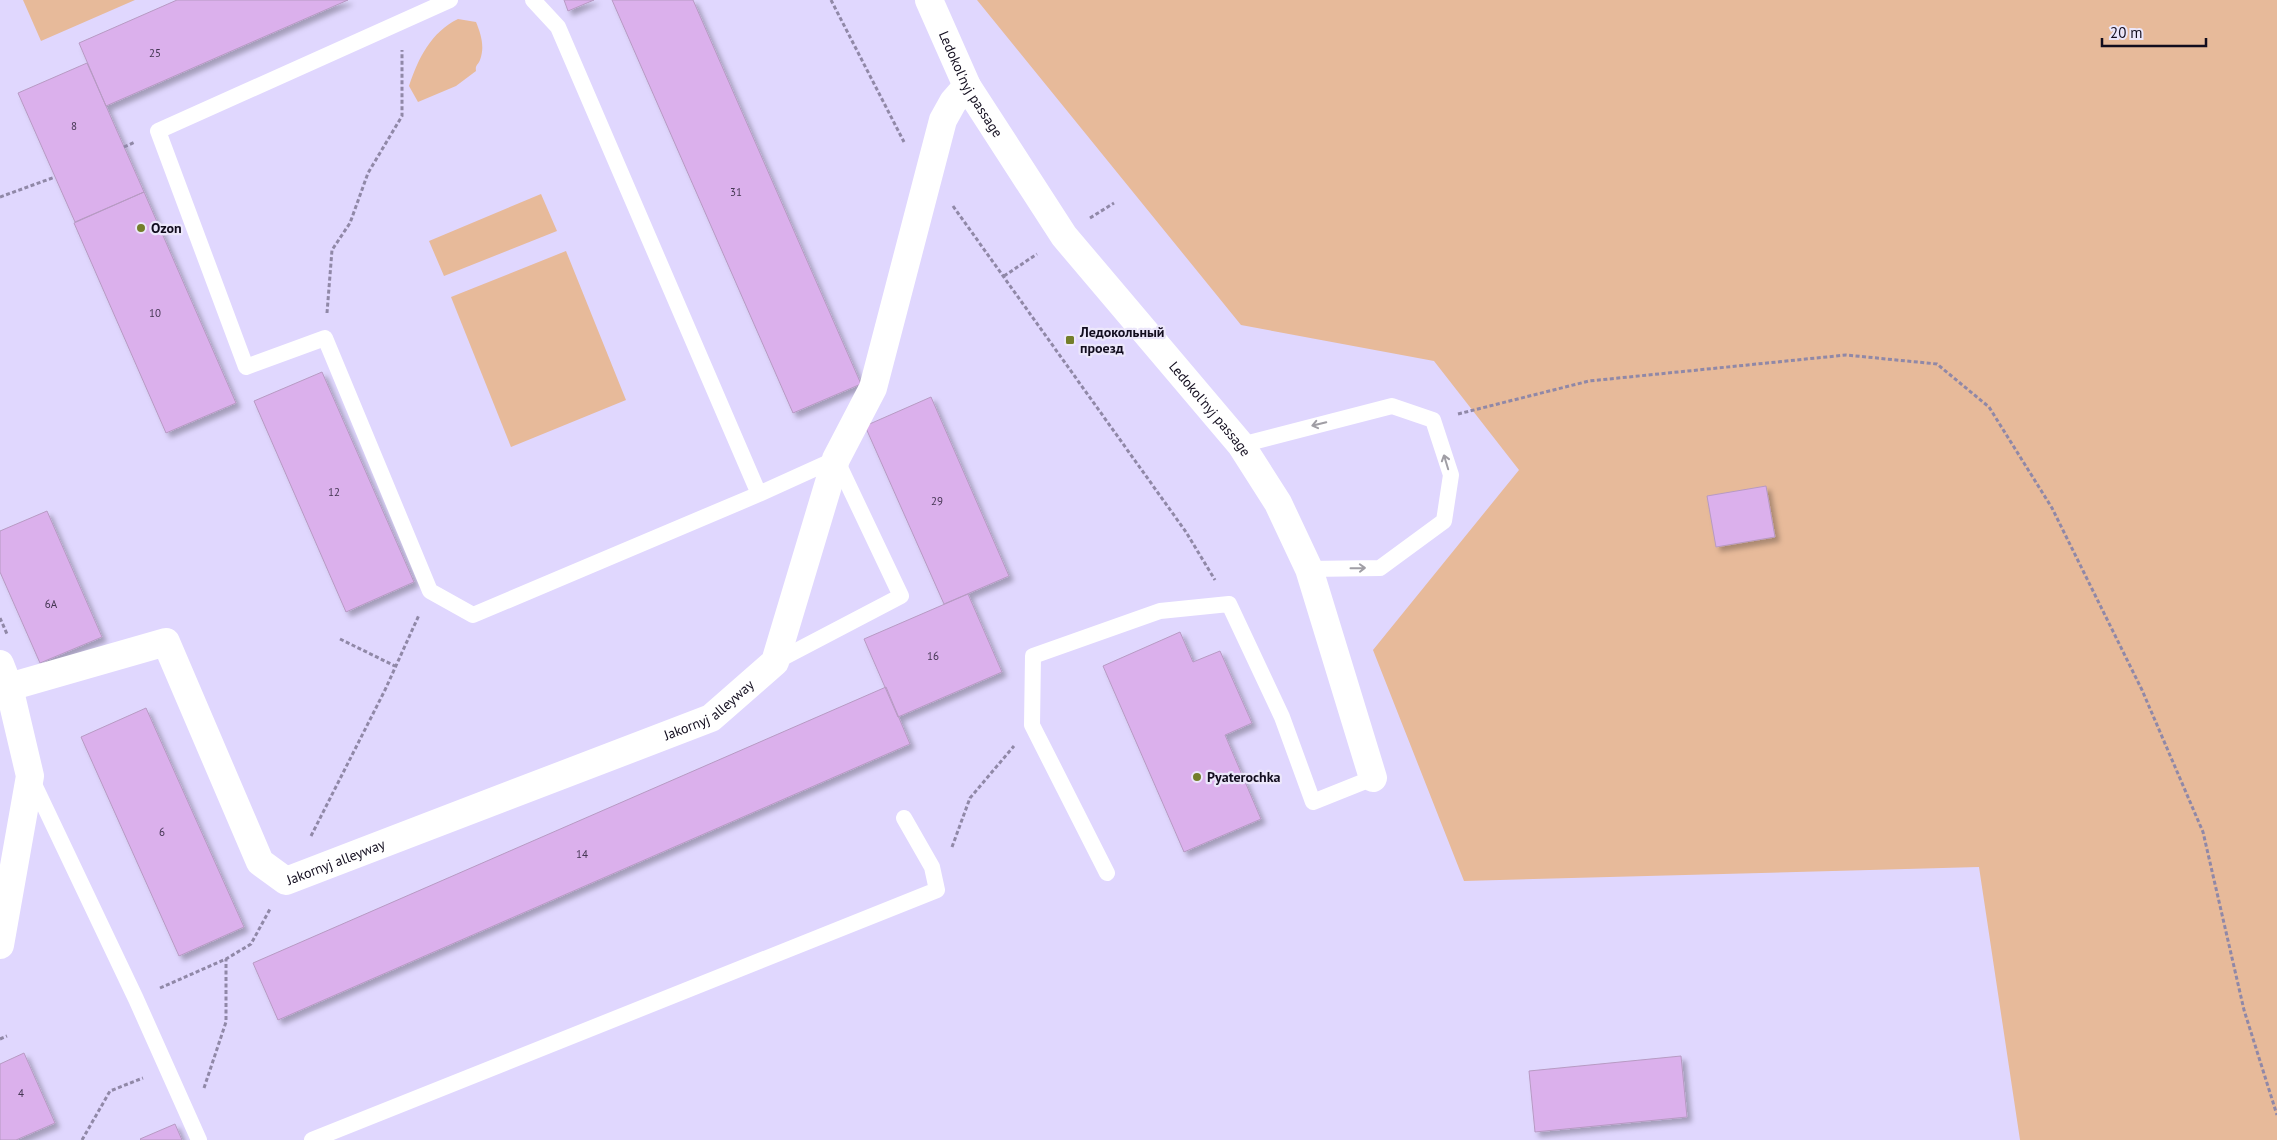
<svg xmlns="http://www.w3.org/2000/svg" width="2277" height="1140" font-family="'PT Sans',sans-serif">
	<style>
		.green { fill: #e7ba9a }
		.building { fill: #dbb0ec; stroke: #b79ac3; filter: url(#shadow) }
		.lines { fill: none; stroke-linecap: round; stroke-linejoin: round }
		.path { stroke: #9088a7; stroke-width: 3; stroke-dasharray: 4 2.5; stroke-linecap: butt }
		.lane { stroke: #fff; stroke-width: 16 }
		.street { stroke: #fff; stroke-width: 28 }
		.oneway { stroke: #a09ea5 }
		.poi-dot { fill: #737e2a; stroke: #ece7fb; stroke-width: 2 }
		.labels { text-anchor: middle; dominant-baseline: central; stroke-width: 4.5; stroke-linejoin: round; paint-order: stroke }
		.number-label { font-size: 11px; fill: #443652 }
		.street-label { font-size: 14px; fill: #120d1e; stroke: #ece7fb }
		.poi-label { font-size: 14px; font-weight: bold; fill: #120d1e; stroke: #ece7fb; text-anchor: start }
	</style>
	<defs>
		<filter id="shadow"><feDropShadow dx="4.5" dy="4.5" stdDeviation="2.5" flood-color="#0004"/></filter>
	</defs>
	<rect width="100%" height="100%" fill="#e0d7fe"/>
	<path class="green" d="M23,0H135L41,41Z
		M977,0H2277V1140H2020L1979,867L1464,881L1373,650L1519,470L1434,361L1241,325Z
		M458,19L476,22C481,34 485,47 480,60C478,65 475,65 476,71L456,86L418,102L409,86C418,59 431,32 458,19Z
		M541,194L557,231L444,276L429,241Z
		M566,251L626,400L511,447L451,297Z"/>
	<path class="building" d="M177,0H348L106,106L79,43Z
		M564,0H594L568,11Z
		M612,0H693L861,384L793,413Z
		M87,63L144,192L75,222L18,93Z
		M144,192L236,403L166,433L74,223Z
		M322,372L414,582L346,612L254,401Z
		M931,397L1009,576L944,604L865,426Z
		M1766,486L1775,537L1716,547L1707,496Z
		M47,511L102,637L40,663L0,572V531Z
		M968,594L1002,672L898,717L864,639Z
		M1180,632L1193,662L1220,651L1252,723L1225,735L1261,819L1184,852L1103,666Z
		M886,687L910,744L278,1020L253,963Z
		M146,708L244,927L179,956L81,737Z
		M24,1053L55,1123L16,1140H0V1064Z
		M1681,1056L1687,1117L1535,1132L1529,1071Z
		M175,1124L182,1140H141L140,1139Z"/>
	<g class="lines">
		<path class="path" d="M831,0L904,142
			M124,147L135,142
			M0,197L55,177
			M953,206L1186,532L1215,580
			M1090,218L1114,203
			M1004,276L1037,254
			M327,313L332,250L350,223L368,173L402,116V50
			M1458,414L1589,381L1846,355L1937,364L1989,407L2052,508L2142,690L2203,832L2244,1010L2277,1115
			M0,618L7,634
			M340,639L395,666
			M311,836L385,690L419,615
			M952,847L970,798L1014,746
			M160,988L226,959L251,944L270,909
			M0,1039L7,1036
			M204,1088L226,1022V959
			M82,1140L110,1091L143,1078"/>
		<path class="lane" d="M450,0L158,131L246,367L325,338L430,591L473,615L759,494L836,459L901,596L775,662
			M533,0L558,27L759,494
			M1241,445L1392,406L1433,420L1451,475L1444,521L1380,568L1309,569
			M31,778L136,999L199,1140
			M1107,873L1032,725L1033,656L1160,611L1229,604L1282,717L1313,802L1373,778
			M312,1140L937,890L932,867L904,818"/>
		<g class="street">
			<path id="s1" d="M929,0L967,86L1064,236L1241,445L1278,503L1309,569L1373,778"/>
			<path d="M0,664L9,687L30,776L0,945"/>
			<path id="s2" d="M9,687L166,642L260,862L286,881L711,718L775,662L836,459L873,388L943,120L953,102L967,86"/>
		</g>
	</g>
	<defs><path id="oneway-shaft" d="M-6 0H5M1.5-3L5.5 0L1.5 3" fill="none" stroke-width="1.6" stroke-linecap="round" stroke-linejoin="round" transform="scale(1.25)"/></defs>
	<g class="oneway">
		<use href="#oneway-shaft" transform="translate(1319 424) rotate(166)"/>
		<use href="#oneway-shaft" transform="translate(1446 462) rotate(-107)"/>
		<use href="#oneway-shaft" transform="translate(1358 568) rotate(-1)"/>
	</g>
	<g class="poi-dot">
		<circle cx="141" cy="228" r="5"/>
		<rect x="1065" y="335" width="10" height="10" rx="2.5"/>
		<circle cx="1197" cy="777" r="5"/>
	</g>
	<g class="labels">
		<g class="number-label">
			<text x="155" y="53">25</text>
			<text x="74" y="126">8</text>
			<text x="736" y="192">31</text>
			<text x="155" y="313">10</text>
			<text x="334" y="492">12</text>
			<text x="937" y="501">29</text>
			<text x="51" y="604">6А</text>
			<text x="933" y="656">16</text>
			<text x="162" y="832">6</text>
			<text x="582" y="854">14</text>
			<text x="21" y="1093">4</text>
		</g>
		<g class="street-label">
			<text stroke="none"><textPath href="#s1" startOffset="94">Ledokol'nyj passage</textPath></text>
			<text stroke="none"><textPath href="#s1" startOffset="499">Ledokol'nyj passage</textPath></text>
			<text stroke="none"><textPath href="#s2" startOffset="892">Jakornyj alleyway</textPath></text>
			<text stroke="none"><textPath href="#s2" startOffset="488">Jakornyj alleyway</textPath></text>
		</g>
		<g class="poi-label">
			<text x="151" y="228">Ozon</text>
			<text x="1080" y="332">Ледокольный<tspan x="1080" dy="16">проезд</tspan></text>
			<text x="1207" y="777">Pyaterochka</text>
		</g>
	</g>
	<path d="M2102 38v8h104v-8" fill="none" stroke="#120d1e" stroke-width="2.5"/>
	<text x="2110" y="38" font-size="15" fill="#120d1e" stroke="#ece7fb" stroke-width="4" paint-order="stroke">20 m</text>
</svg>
